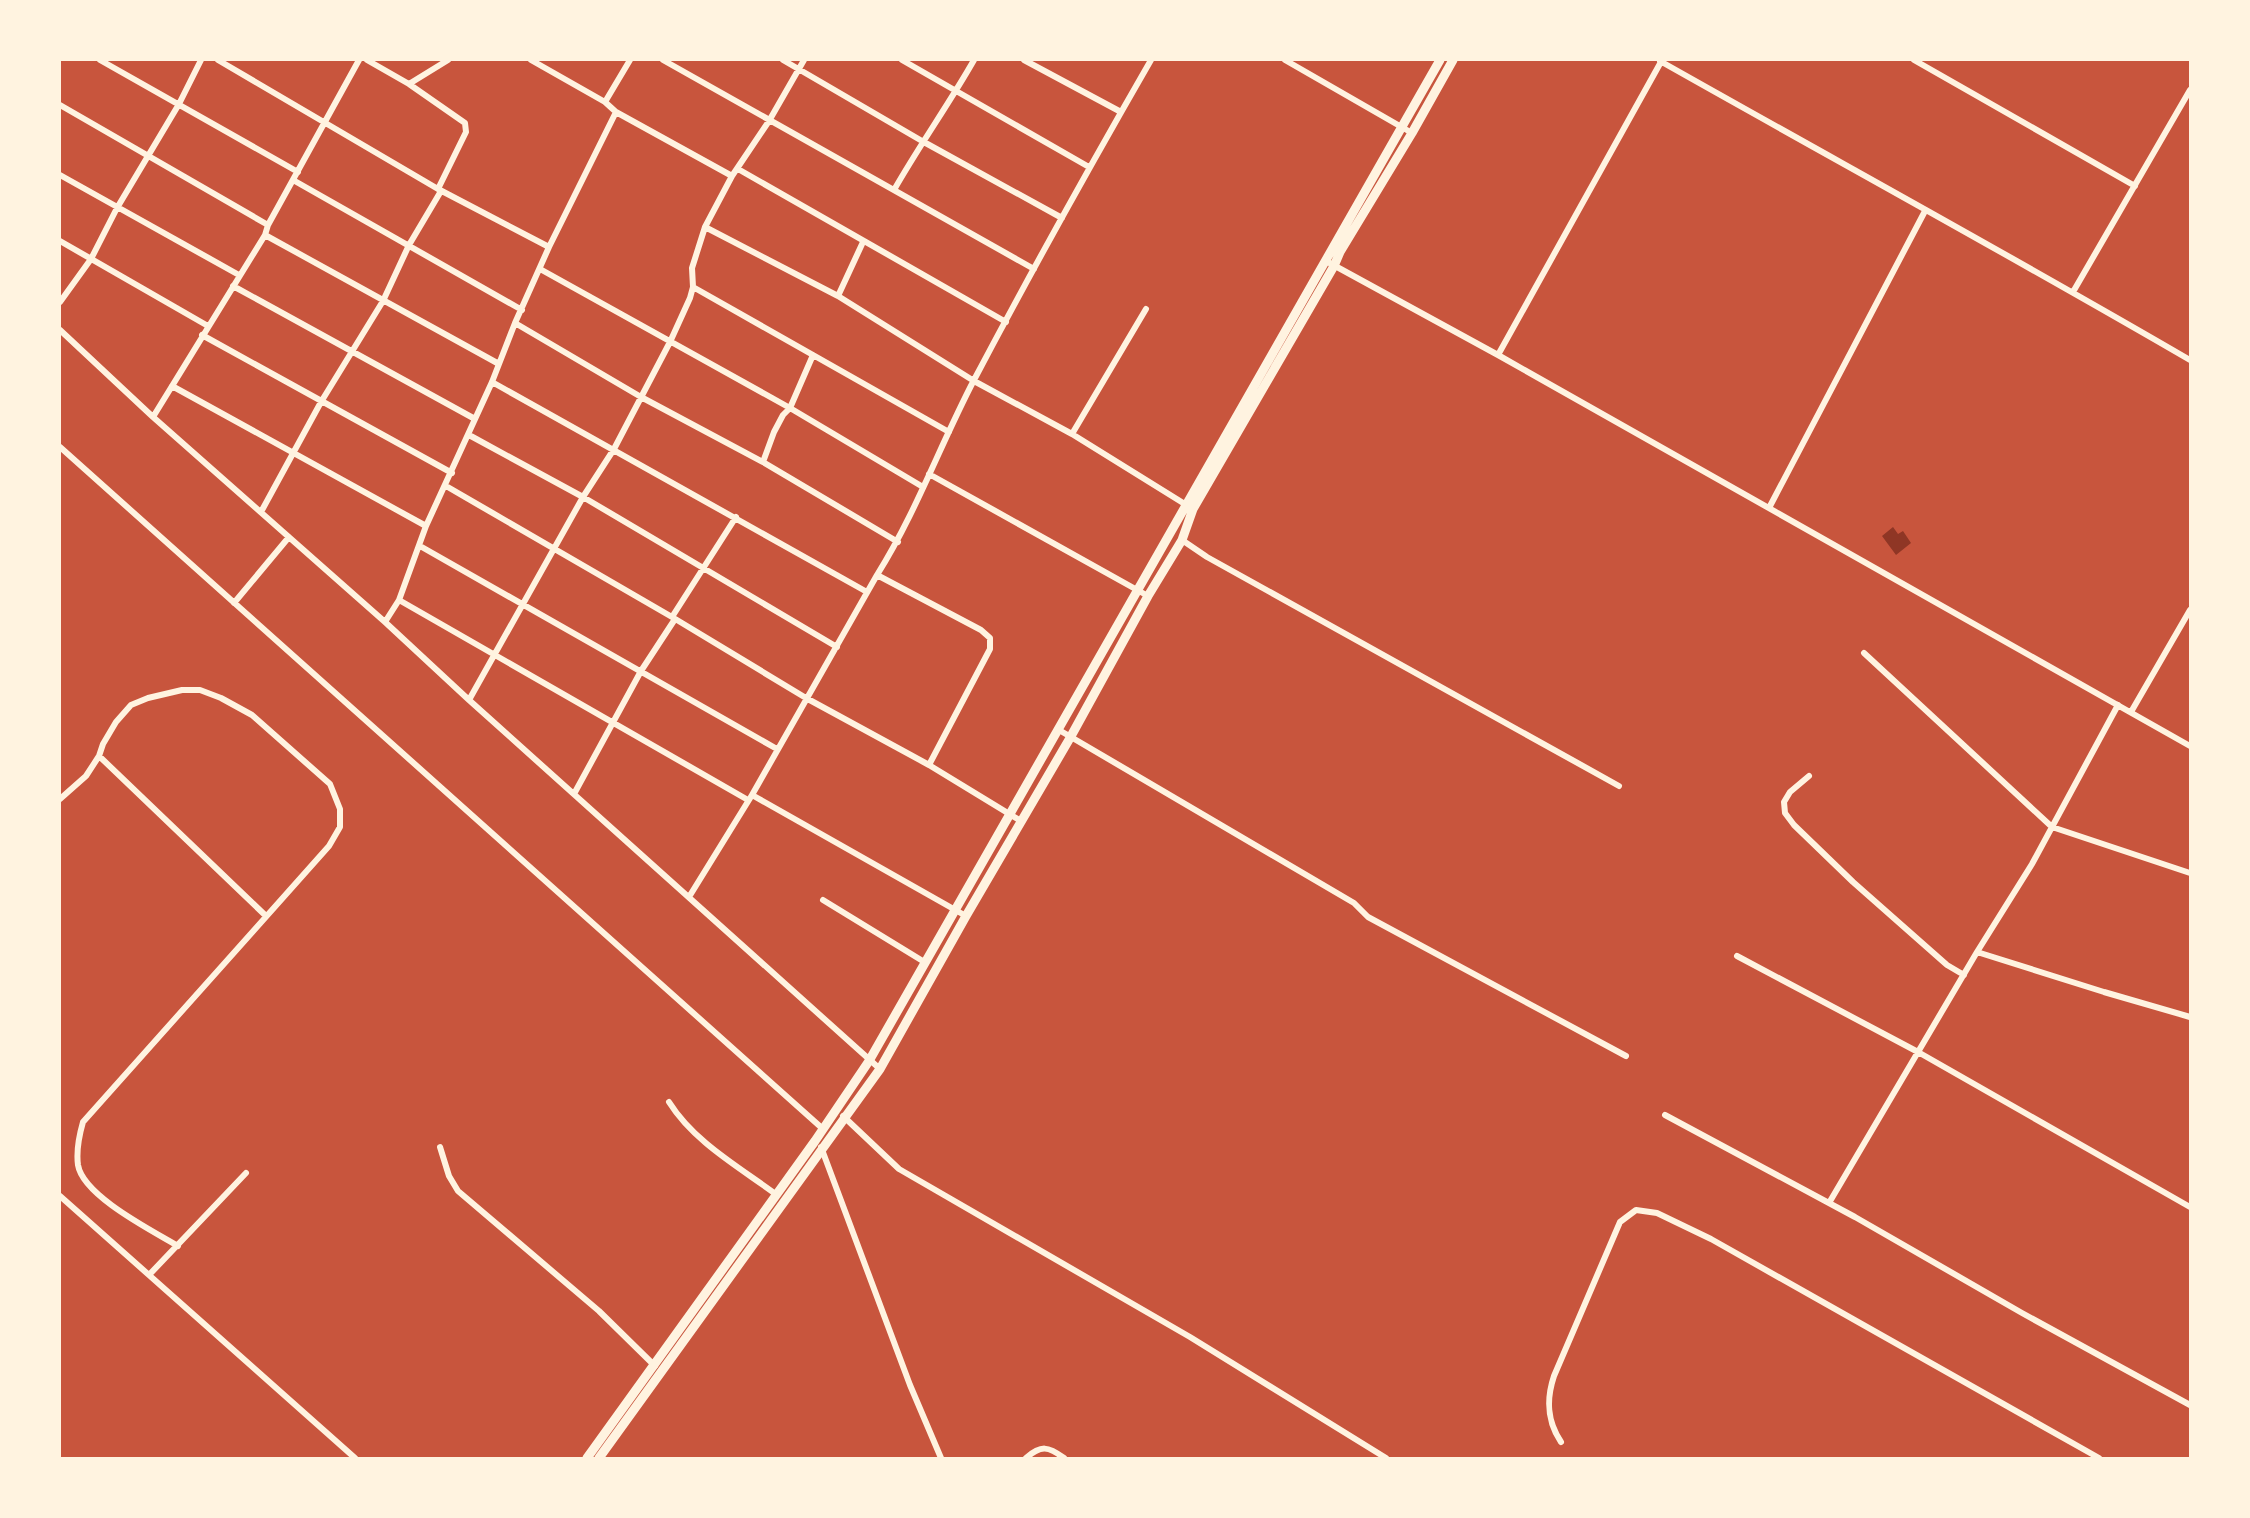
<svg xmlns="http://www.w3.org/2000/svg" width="2250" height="1518" font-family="'Alegreya Sans',sans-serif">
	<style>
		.water { fill: #8f3625 }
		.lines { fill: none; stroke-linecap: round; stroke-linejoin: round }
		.minor { stroke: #fff3e0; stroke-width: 6 }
		.secondary { stroke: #fff3e0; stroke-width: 9 }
	</style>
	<rect width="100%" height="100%" fill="#c8553d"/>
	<path class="water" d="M1893,527L1898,534L1903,531L1911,543L1896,555L1882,536Z"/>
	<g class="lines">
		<path class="minor" d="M100,60L298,172
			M218,60L438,189L549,247
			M367,60L409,84L465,123L466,132L438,189
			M531,60L605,102L616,112L732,176
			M663,60L1034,269
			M783,60L922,141L1062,218
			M902,60L1089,167
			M1024,60L1121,112
			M1285,60L1412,133
			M1914,60L2135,186
			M1660,61C1837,161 2015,258 2190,360
			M409,84L448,60
			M605,102L630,60
			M60,105L268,225
			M738,169L1006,322
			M60,175L239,275
			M293,180L522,310
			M894,190C919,146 949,104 974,60
			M705,227L838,296L974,381L1072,434L1188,506
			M265,235L499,364
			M60,241L208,326
			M1326,261L1498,355L2190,746
			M540,269L790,408L923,487
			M233,286L475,419
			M693,287L949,432
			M2073,292L2190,90
			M838,296L863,242
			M60,302L91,259L117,208L179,104L201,60
			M515,323L641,397L763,462L898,542
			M60,330L153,417L385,622L469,700L880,1069
			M202,335L452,473
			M1498,355L1662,60
			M492,382L867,592
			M172,386L426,526
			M153,417L265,235L268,225L359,60
			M1072,434L1146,309
			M469,435L583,497L837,647
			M60,447L823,1129
			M763,462L774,432L783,415L790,408L813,355
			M929,474L1148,596
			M446,486L672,617L806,698L929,765L1021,821
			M1769,508L1925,211
			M261,512L321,402L383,301L409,245L441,191
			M1182,540L1207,557L1619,786
			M420,546L777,749
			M877,575L981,630L990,638V649L929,765
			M399,600L748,800
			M234,603L289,537
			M672,617L736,517
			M385,622L399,600L426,526L492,382L515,323L549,247L616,112
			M1864,653L2052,827L2190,873
			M469,700L583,497L614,449L670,342L690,298L693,287L692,268L705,227L732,176L769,121L804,60
			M2118,705L2032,864L1977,952L2104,992L2190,1017
			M2131,712L2190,610
			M1059,730L1354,903L1368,917L1626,1056
			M99,756L266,916
			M1809,776L1790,792L1784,802L1785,813L1794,825L1853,882L1947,965L1964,975
			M574,794L641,671L675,619
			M752,795L966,916
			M60,799L86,776L99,756L103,744L116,722L131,705L148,698L182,690H200L221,698L252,715L330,784L340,809V827L329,846L83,1122C79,1136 76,1150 78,1165C83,1196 153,1231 178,1246
			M689,897L752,795L877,575C916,513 940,445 974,380C1031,272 1090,166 1151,60
			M823,900L926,963
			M1737,956L1918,1052L2190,1207
			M669,1102C694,1142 739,1167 777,1195
			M1665,1115L1855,1217L2022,1313L2190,1405
			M843,1116L899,1169L1190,1337L1386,1458
			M440,1147L449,1176L458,1191L599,1311L655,1366
			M821,1147L910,1385L941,1458
			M60,1196L355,1458
			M1829,1203L1977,952
			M149,1275L246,1173
			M1561,1442C1547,1421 1546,1400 1554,1376L1620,1222L1636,1210L1657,1213L1711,1239L2099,1458
			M1026,1458C1041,1445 1048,1446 1064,1458"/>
		<path class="secondary" d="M587,1458L815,1141L869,1061L1440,60
			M599,1458L880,1069L966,916L1070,738L1148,596L1182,540L1193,509L1334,266L1340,252L1412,133L1453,60"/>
	</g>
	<rect width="2250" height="1518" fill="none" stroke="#fff3e0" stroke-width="122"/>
</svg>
